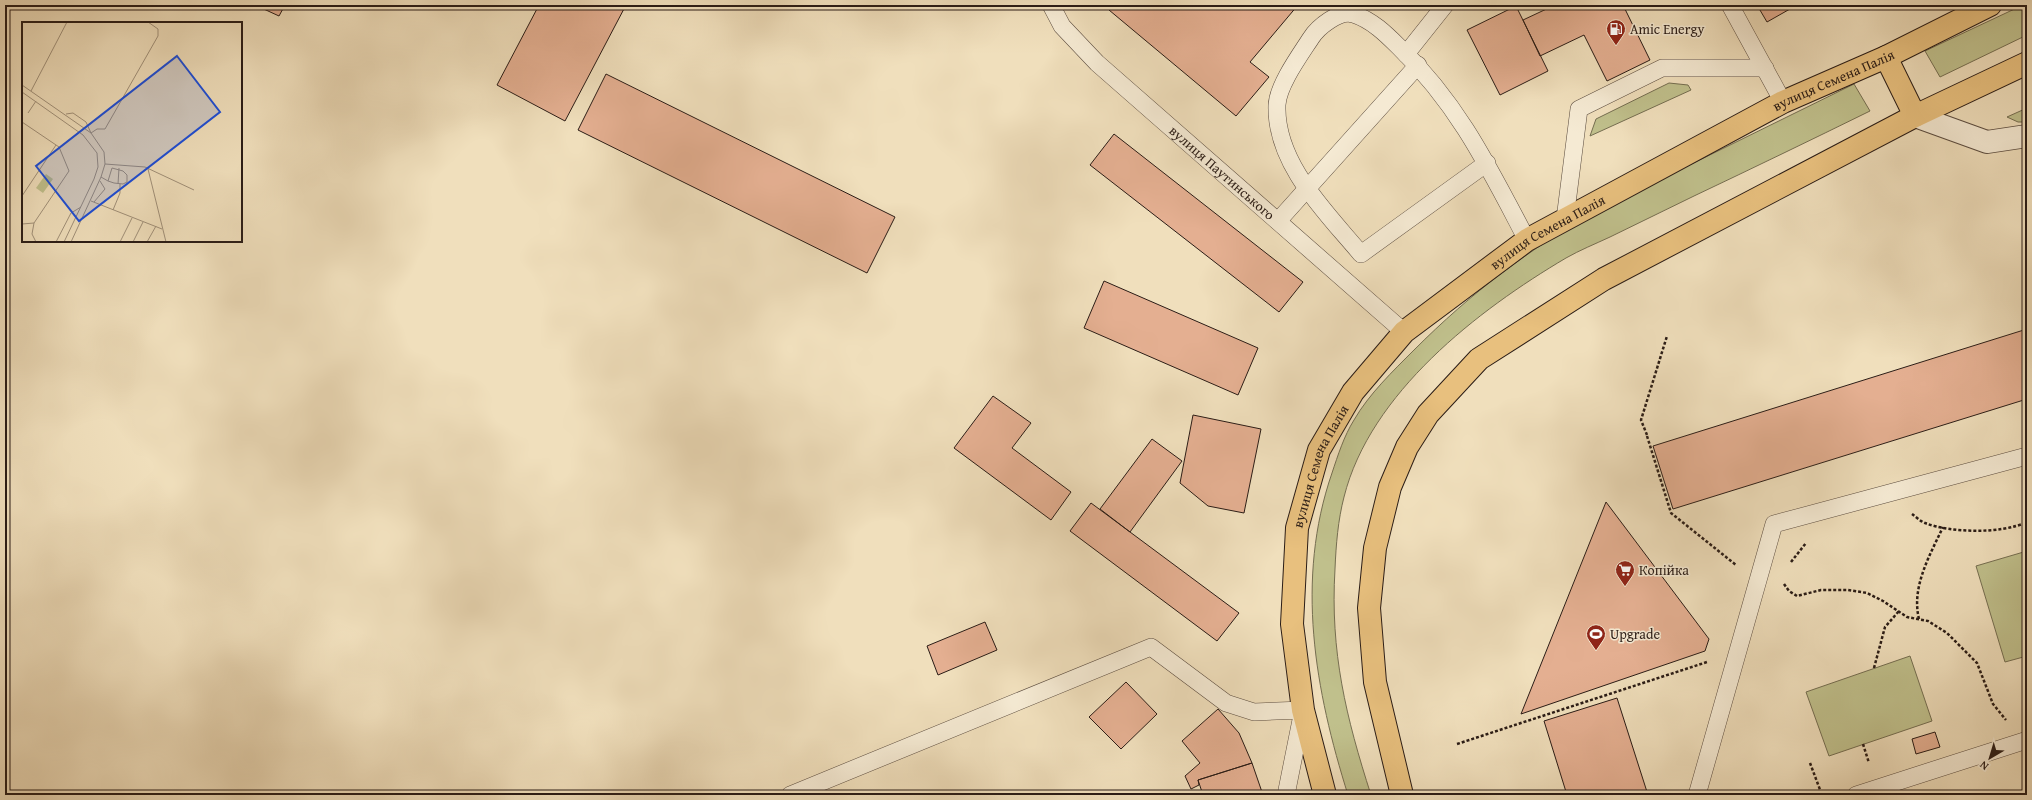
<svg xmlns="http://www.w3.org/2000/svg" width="2032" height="800" font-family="'Gentium Book Plus',serif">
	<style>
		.green { fill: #c0c08c; stroke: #756e51 }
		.building { fill: #e4af91; stroke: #2a1c16 }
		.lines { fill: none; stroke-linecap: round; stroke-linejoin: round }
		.service-casing { stroke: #5c4d40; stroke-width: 18 }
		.minor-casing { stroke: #5c4d40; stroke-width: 24 }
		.primary-casing { stroke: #2a1c16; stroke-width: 24 }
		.path { stroke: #2a1c16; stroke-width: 2.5; stroke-dasharray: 3 2; stroke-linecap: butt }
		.service { stroke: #f5ead3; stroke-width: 17 }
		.minor { stroke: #f5ead3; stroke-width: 22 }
		.primary { stroke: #e8c07e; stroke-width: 22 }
		.labels { text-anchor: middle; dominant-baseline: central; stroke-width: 3; stroke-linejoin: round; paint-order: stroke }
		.poi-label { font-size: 14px; fill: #2a1c16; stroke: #f5ead3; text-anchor: start }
		.street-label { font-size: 14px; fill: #2a1c16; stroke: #f5ead3 }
		.inset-road { fill: none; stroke: #a1917a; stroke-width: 1 }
		.view { fill: #1d4ed8; fill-opacity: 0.15; stroke: #1d4ed8; stroke-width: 2 }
		.inset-edge { fill: none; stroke: #2a1c16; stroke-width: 2 }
	</style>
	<rect width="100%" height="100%" fill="#f0dfbc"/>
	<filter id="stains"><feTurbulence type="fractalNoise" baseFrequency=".005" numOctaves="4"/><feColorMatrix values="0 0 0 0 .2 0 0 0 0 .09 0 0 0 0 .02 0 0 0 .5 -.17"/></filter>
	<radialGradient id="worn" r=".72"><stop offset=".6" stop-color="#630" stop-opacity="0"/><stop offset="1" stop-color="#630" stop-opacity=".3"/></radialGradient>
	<path class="green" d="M2023,5H2027V35L1940,77L1925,51Z
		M1669,83L1688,85L1691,90L1590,136L1596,119Z
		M1854,84L1870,111C1811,140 1753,168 1694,196C1666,210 1638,223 1610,237C1595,244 1580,250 1566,258C1478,310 1370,393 1344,497C1338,520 1336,545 1335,569C1330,652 1346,717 1371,795H1348C1315,690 1295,580 1332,473C1338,455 1344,436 1354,420C1369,394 1393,371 1414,350C1472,292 1528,250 1598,210Z
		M2027,108V122H2018L2007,117Z
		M2027,551V656L2005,662L1976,566Z
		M1910,656L1932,721L1829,756L1806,692Z"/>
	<path class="building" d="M255,5H285L279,16Z
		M539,5H626L565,121L497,85Z
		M1110,5H1298L1250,62L1269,77L1236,116L1109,10Z
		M1555,5H1623L1650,60L1607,81L1584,35L1540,56L1523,20Z
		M1757,5H1797L1767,22Z
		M1516,6L1548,71L1500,95L1467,30Z
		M606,74L895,217L867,273L578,130Z
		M1114,134L1303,282L1279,312L1090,165Z
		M1104,281L1258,348L1238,395L1084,328Z
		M2027,329V399L1673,509L1653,446Z
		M993,396L1031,423L1012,448L1071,492L1051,520L954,448Z
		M1193,415L1261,429L1244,513L1208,506L1180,483Z
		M1152,439L1182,461L1130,532L1100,509Z
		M1606,502L1709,639L1705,651L1521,714Z
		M1091,503L1239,613L1217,641L1070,531Z
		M985,622L997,650L938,675L927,646Z
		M1126,682L1157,714L1121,749L1089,717Z
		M1617,698L1648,795H1567L1544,721Z
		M1218,709L1239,733L1252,763L1198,780L1199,785L1191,789L1185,776L1200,763L1182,741Z
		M1935,732L1940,747L1916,754L1912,739Z
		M1252,763L1263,795H1203L1198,780Z"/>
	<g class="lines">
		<g class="service-casing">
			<g id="service">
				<path id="s1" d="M1051,5L1062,26L1097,63L1404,332"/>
				<path d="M1730,5L1783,102"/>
				<path d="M1406,54L1445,5"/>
				<path d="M1487,163L1361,254C1327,213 1275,164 1277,105C1278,85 1300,55 1311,38C1318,27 1339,10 1353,14C1372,20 1386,34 1399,47C1459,105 1489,168 1527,240"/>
				<path d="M1565,219L1579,109L1662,68H1765"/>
				<path d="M1278,221L1418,65"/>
				<path d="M790,795L1151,647L1226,703L1254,712L1303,710L1286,795"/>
				<path d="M1697,795L1774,524L2027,456"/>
				<path d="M1856,795L2027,740"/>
			</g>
		</g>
		<g class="minor-casing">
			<path id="minor" d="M1915,116L1987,142L2027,136"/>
		</g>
		<g class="primary-casing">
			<g id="primary">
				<path d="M1886,57L1915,116"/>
				<path id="s2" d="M1325,795L1303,710L1292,624L1297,528L1319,450L1353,392L1404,332L1527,240L1783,102L1886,57L1990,5"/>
				<path d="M1402,795L1375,682L1369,608L1375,548L1390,487L1407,447L1428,414L1479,359L1604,279L1915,116L2027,63"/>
			</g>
		</g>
		<path class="path" d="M1647,435L1641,420L1667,336
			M1647,436L1671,513L1736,565
			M1912,514C1916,517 1920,521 1925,523C1951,533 2002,534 2027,522
			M1791,562L1806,543
			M1784,584L1789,591L1797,596L1821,590H1848L1867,593L1883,601L1907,617L1928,621L1947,633L1977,663L1993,704L2006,720
			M1919,619C1911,587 1930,555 1943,527
			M1874,668L1885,627L1899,611
			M1457,744L1707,662
			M1863,744L1869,763
			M1810,763L1822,795"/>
		<use href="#service" class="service"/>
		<use href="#minor" class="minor"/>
		<use href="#primary" class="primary"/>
	</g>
	<defs>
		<g id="fuel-pin" transform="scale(1)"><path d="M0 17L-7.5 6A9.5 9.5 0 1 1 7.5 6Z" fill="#8f2418" stroke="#f5ead3"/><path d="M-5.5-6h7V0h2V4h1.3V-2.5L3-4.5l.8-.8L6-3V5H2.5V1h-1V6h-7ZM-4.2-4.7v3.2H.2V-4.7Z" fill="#fff"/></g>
		<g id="supermarket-pin" transform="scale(1)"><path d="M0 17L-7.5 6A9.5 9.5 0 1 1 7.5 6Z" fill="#8f2418" stroke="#f5ead3"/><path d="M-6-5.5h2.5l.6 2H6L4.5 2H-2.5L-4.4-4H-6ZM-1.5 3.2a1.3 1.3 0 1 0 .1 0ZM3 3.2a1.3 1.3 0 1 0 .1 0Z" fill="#fff"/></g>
		<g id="stadium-pin" transform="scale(1)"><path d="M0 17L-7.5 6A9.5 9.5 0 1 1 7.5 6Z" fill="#8f2418" stroke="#f5ead3"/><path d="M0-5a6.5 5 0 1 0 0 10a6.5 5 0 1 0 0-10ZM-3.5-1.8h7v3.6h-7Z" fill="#fff"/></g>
	</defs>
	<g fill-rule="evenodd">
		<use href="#fuel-pin" x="1616" y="29"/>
		<use href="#supermarket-pin" x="1625" y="570"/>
		<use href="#stadium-pin" x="1596" y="634"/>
	</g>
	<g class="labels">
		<g class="poi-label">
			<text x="1630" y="29">Amic Energy</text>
			<text x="1639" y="570">Копійка</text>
			<text x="1610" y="634">Upgrade</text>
		</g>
		<g class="street-label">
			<text stroke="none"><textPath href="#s2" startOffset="997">вулиця Семена Палія</textPath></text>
			<text stroke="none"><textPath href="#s1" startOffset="241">вулиця Паутинського</textPath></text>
			<text stroke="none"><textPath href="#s2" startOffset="673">вулиця Семена Палія</textPath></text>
			<text stroke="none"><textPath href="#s2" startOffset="337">вулиця Семена Палія</textPath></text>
		</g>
	</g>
	<g transform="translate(22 22)">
		<rect width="220" height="220" fill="#f0dfbc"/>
		<path d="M24,152L31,157L21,171L14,166Z" fill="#c0c08c"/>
		<path class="inset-road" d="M0,63L69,111L82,130L83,142L79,155L49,220M9,69L45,0M0,70L61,113L75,131L76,145L72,157L42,220M6,91L14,79M44,92L51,91L64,100L69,111L75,107H83L136,14V7L126,0M0,100L37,125L47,149L12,201L10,212L14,220M83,142L123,145L172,168M126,147L144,220M79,155L86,159L92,161L101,162L105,160V153L101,149L90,146L86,159M96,162L97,146M0,174L34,123M69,179L140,207M72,180L83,167L78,159M91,188L98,171V162M0,202L12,201M34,220L49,191L59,185M98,220L110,196M111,220L121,200M125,220L134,204"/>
		<path class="view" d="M155,34L198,90L57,199L14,144Z"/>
		<rect width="220" height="220" class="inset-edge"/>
	</g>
	<rect width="2032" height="800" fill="none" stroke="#f0dfbc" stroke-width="20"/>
	<rect x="6" y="6" width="2020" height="788" fill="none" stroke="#2a1c16" stroke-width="2"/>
	<rect x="10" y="10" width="2012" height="780" fill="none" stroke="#2a1c16"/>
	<g transform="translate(1990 758) rotate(218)" stroke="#f5ead3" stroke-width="3" paint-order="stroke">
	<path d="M0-3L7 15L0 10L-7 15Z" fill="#2a1c16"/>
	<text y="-6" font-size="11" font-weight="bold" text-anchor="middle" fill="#2a1c16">N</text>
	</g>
	<rect width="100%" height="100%" filter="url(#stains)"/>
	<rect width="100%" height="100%" fill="url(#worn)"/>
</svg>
